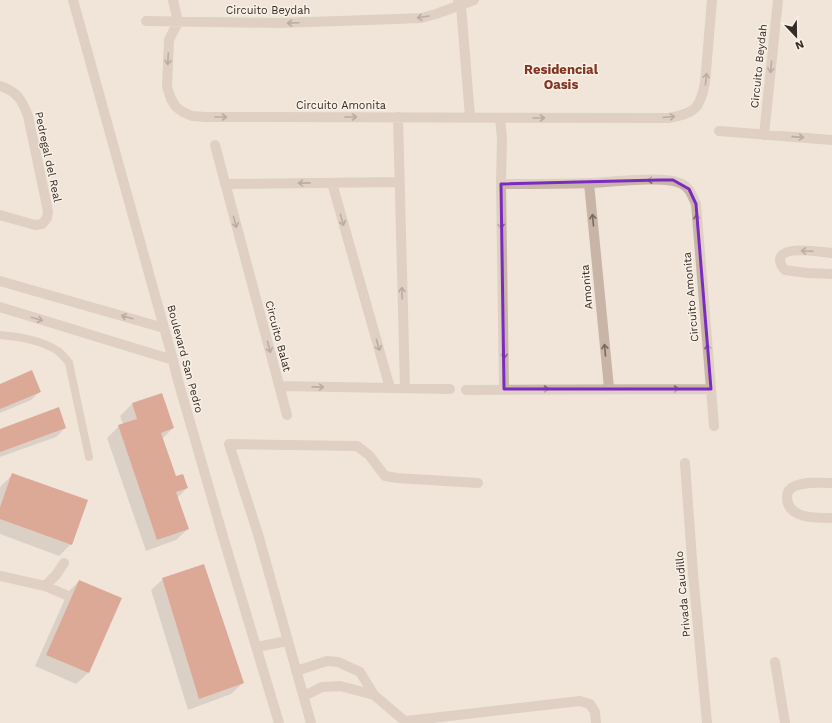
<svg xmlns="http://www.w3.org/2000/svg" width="832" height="723" font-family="'Work Sans',sans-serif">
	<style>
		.shadow { fill: #0003 }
		.building { fill: #c46046 }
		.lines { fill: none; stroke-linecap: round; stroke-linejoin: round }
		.service { stroke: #c9b5a7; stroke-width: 8 }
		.minor { stroke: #c9b5a7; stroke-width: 10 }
		.oneway { stroke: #786961 }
		.marked { fill: none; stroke: #7b2cbf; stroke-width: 3; stroke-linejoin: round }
		.labels { text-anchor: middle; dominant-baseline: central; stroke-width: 3; stroke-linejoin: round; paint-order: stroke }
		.street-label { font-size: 11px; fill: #352b27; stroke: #f9f0e6 }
		.quarter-label { font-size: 13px; font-weight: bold; fill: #833522; stroke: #f9f0e6 }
	</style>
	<rect width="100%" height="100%" fill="#f1e5da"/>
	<path class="shadow" d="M0,385L40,391L31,400L0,413Z
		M161,394L173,428L162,439L175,477L187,488L177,498L188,529L176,540L146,551L107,438L119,426L123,424L120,416L132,404Z
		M65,428L56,437L0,457V430Z
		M13,474L71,544L59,556L0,534V488L1,486Z
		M163,579L243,683L231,694L188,710L151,590Z
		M79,581L88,673L76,684L35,666L68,592Z"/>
	<path class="building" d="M32,370L41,392L0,409V384Z
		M162,393L174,428L161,433L176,476L183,474L188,488L176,492L189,529L157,540L118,425L137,419L132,403Z
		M59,407L66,428L0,452V429Z
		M12,473L88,500L72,545L0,519V507Z
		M204,564L244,683L199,699L162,578Z
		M79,580L122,598L89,673L46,655Z"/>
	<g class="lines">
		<path class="service" d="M0,335C20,337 41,340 58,351C62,354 66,359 69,363L89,457"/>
		<path class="minor" d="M73,0L173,360L177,377L224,540L279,723
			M173,0L178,22
			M458,1L461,6L470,117
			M146,21L279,23L397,19L421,18L436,14L474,0
			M178,22L169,40L167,87L171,99L176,107L183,112L192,116L206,117L669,118C695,113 700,109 705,83L712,0
			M0,86C17,91 22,100 28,116L48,211L47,218L42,224L35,225L0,215
			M398,117L405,388
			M500,118L502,138L501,184L504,389
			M719,131L832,140
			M764,135L778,0
			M215,145L287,415
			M332,183L390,388
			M589,183L609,388
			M225,184L399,182
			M501,184C531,184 560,184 590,183C610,182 667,175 682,184C690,188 692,196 696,204L714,426
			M832,253C822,252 782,245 780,259C780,263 782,267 785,270L807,273L832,274
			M0,281L164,328
			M0,307L173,360
			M279,386L450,389
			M466,390L711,389
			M685,463L693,573L707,723
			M832,483C820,483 807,481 795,486C790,488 787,492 787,497C787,519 816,518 832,518
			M0,576L45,586L66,595
			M45,586L56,575L64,563
			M257,647L287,641
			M775,662L785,723
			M296,671L327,661L338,662L360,672L374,695L407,723
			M304,696L322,687L340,686L374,695
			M406,721L580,701L590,704L595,712L596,723
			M311,723L258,534L229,444L357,446L369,455L385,476L397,478L478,483"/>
	</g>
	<defs><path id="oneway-shaft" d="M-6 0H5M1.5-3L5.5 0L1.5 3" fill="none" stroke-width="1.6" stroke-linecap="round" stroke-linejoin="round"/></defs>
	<g class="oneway">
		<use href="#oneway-shaft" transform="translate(423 17) rotate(171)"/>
		<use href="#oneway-shaft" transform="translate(293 23) rotate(178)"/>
		<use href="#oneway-shaft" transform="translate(168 59) rotate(93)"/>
		<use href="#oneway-shaft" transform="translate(771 67) rotate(96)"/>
		<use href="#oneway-shaft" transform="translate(706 79) rotate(-84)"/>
		<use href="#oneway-shaft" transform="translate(221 117)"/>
		<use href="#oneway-shaft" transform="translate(351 117)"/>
		<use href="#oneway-shaft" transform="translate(669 117) rotate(-5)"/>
		<use href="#oneway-shaft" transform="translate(539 118)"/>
		<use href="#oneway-shaft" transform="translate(798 137) rotate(4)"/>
		<use href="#oneway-shaft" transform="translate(653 180) rotate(178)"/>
		<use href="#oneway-shaft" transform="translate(304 183) rotate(179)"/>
		<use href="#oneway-shaft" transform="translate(342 220) rotate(74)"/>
		<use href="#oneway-shaft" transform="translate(593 220) rotate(-95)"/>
		<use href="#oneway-shaft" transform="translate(697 220) rotate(-95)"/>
		<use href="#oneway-shaft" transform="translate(235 222) rotate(75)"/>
		<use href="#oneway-shaft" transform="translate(501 223) rotate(89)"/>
		<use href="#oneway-shaft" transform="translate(807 251) rotate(-177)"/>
		<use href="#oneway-shaft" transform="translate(402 293) rotate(-91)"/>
		<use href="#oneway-shaft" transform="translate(127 317) rotate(-164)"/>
		<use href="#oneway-shaft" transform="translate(37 319) rotate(17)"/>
		<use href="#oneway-shaft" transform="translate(378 345) rotate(74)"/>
		<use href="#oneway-shaft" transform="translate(269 347) rotate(75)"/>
		<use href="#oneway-shaft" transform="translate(605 350) rotate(-95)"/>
		<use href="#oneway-shaft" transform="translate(708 350) rotate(-95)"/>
		<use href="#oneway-shaft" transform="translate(504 353) rotate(89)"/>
		<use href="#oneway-shaft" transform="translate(318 387) rotate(1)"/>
		<use href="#oneway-shaft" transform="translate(543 389)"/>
		<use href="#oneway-shaft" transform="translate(673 389)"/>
	</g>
	<path d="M0 0H832V723H0ZM659,180H673L689,189L696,204L711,389H504L501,184Z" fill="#f1e5da" fill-opacity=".55" fill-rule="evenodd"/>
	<path class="marked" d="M659,180H673L689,189L696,204L711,389H504L501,184Z"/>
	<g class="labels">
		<g class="street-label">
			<text x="268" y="10">Circuito Beydah</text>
			<text transform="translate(759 66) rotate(-84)">Circuito Beydah</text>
			<text x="341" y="105">Circuito Amonita</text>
			<text transform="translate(48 157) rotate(78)">Pedregal del Real</text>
			<text transform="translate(587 287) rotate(-95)">Amonita</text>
			<text transform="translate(691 297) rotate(-95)">Circuito Amonita</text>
			<text transform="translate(278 336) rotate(75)">Circuito Balat</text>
			<text transform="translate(185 359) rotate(75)">Boulevard San Pedro</text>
			<text transform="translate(683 594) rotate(-95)">Privada Caudillo</text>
		</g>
		<g class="quarter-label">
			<text x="561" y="69">Residencial<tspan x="561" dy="15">Oasis</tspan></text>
		</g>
	</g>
	<g transform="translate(796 36) rotate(158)" stroke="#f9f0e6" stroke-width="3" paint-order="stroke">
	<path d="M0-3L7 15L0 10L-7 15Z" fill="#352b27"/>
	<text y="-6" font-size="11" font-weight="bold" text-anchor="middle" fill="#352b27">N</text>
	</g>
</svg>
